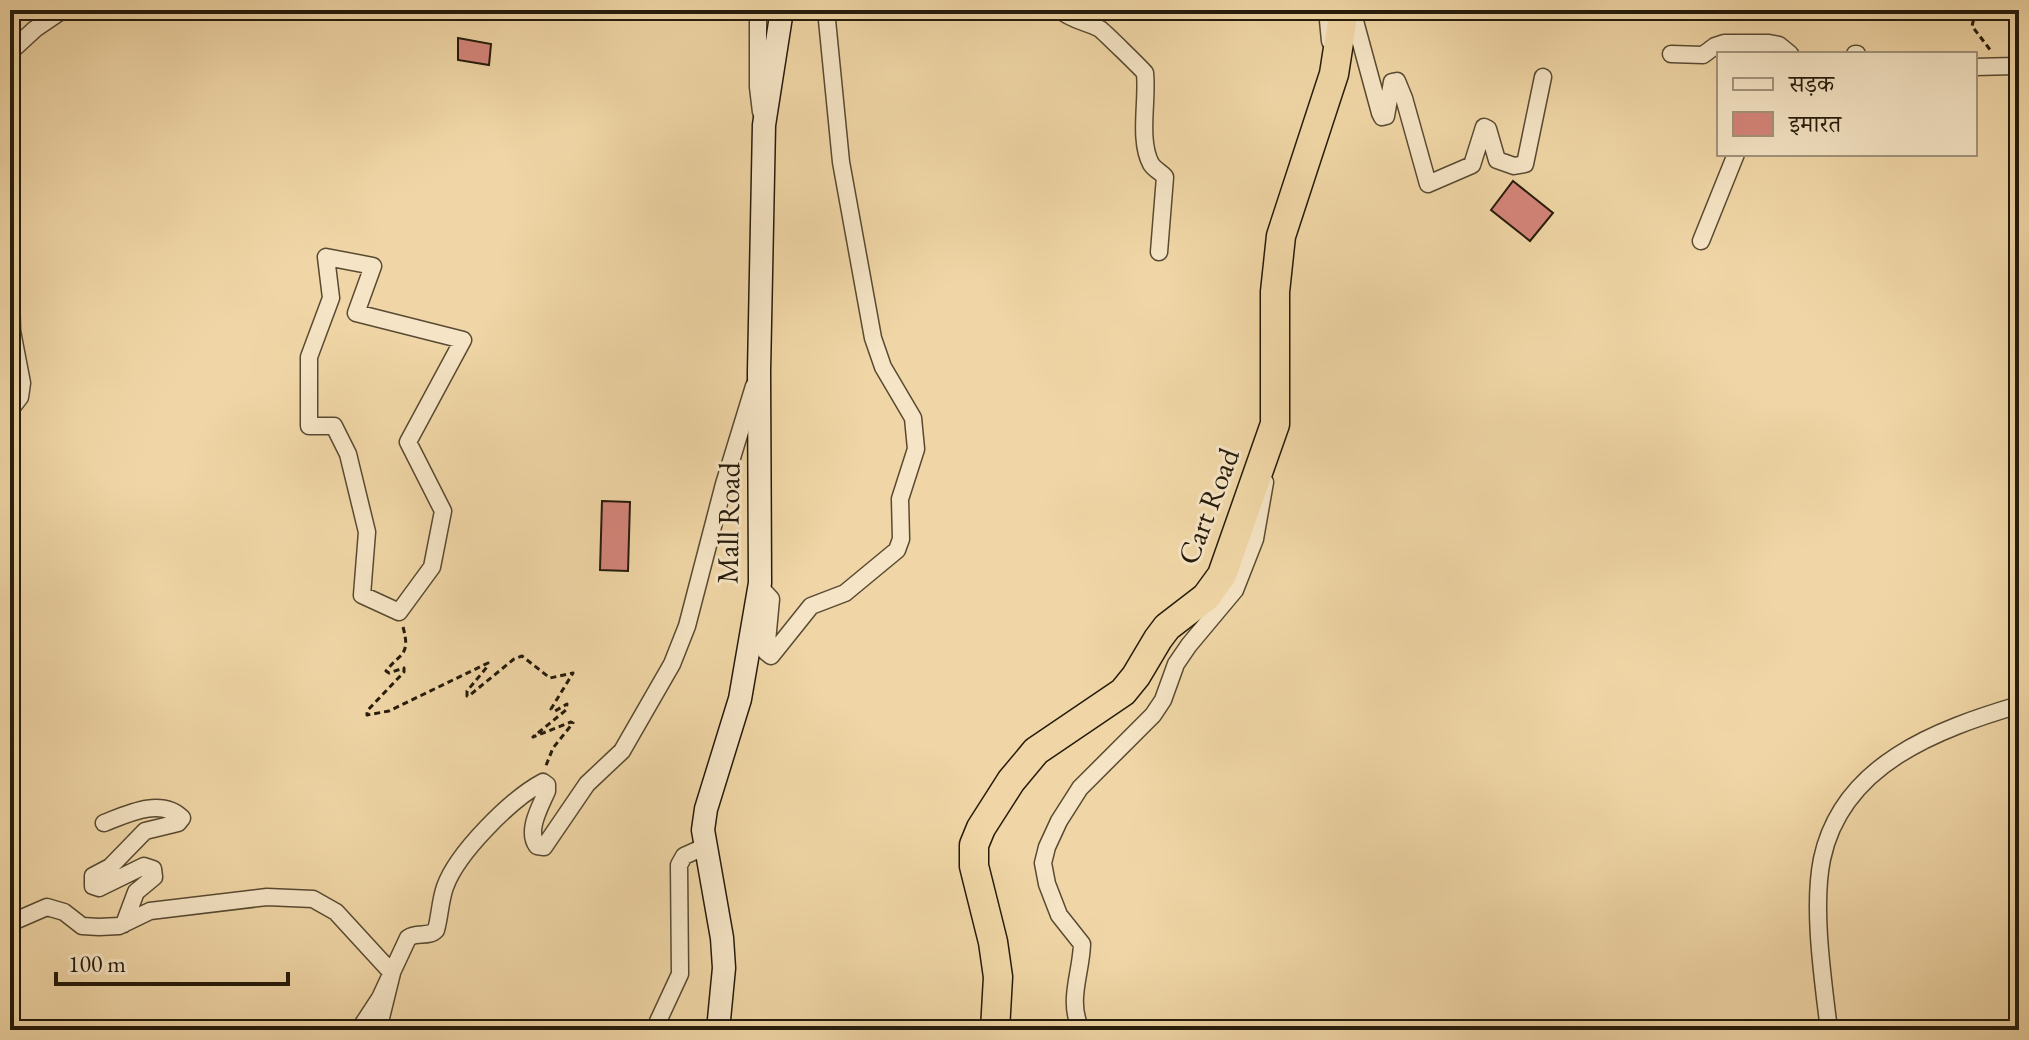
<svg xmlns="http://www.w3.org/2000/svg" width="2029" height="1040" font-family="'EB Garamond','Noto Serif Devanagari',serif">
	<style>
		.building { fill: #d5857a; stroke: #251b0b; stroke-width: 2 }
		.lines { fill: none; stroke-linecap: round; stroke-linejoin: round }
		.street-casing { stroke: #584a32; stroke-width: 19 }
		.secondary-casing { stroke: #251b0b; stroke-width: 25 }
		.highway-casing { stroke: #251b0b; stroke-width: 31 }
		.path { stroke: #251b0b; stroke-width: 3; stroke-dasharray: 6 4; stroke-linecap: butt }
		.street { stroke: #f5e4c5; stroke-width: 16 }
		.secondary { stroke: #f5e4c5; stroke-width: 22 }
		.highway { stroke: #f0d6a6; stroke-width: 28 }
		.labels { text-anchor: middle; dominant-baseline: central; stroke-width: 6; stroke-linejoin: round; paint-order: stroke }
		.street-label { font-size: 30px; fill: #251b0b; stroke: #f5e4c5 }
	</style>
	<rect width="100%" height="100%" fill="#f0d6a6"/>
	<filter id="stains"><feTurbulence type="fractalNoise" baseFrequency=".0025" numOctaves="4"/><feColorMatrix values="0 0 0 0 .2 0 0 0 0 .09 0 0 0 0 .02 0 0 0 .5 -.17"/></filter>
	<radialGradient id="worn" r=".72"><stop offset=".6" stop-color="#630" stop-opacity="0"/><stop offset="1" stop-color="#630" stop-opacity=".3"/></radialGradient>
	<path class="building" d="M458,38L491,44L489,65L458,60Z
		M1513,181L1553,213L1530,241L1491,210Z
		M602,501L630,502L628,571L600,570Z"/>
	<g class="lines">
		<g class="street-casing">
			<path id="street" d="M758,10V87L761,112
				M1060,10C1071,20 1087,22 1100,29C1103,31 1143,70 1145,73C1148,100 1138,140 1151,164C1155,170 1161,172 1165,177L1159,252
				M1327,10L1330,41
				M1352,10L1380,113L1382,117L1386,116L1392,82L1397,81L1404,98L1428,184L1472,165L1484,127L1488,129L1497,160L1514,166L1525,164L1543,77
				M10,52L35,29L63,10
				M1671,54L1703,55L1715,46L1724,43H1769L1779,45L1790,54
				M1855,54H1857
				M1975,67L2014,66L2018,59L2019,39
				M1701,241L1736,154
				M326,257L373,266L356,313L463,340L408,442L443,511L432,567L399,612L362,595L367,532L348,454L334,426H309V357L331,298Z
				M10,268L12,331L22,383L20,397L10,410
				M759,586L771,599L766,652L771,656L811,606L845,593L897,550L901,539L900,499L916,449L913,418L883,367L873,338L841,162L826,10
				M104,823C127,814 161,797 182,818L178,823L145,831L110,867L93,876V886L99,888L144,866L153,869L154,877L136,892L124,924
				M10,923L47,907L64,912L82,926L99,927L119,926L150,911L267,897L313,899L336,912L392,973L378,1030
				M359,1030L380,998L408,938C417,931 428,938 436,930C440,916 440,901 445,887C457,853 511,799 543,782L547,785V791C540,807 526,831 537,846L544,847L587,784L622,751L672,664L687,626L724,484L754,386
				M654,1030L680,974L679,865L684,856L704,847
				M1081,1030C1067,1000 1081,975 1082,944L1059,915L1047,884L1043,863L1047,847L1059,821L1080,788L1153,715L1163,700L1176,664L1189,645L1235,590L1255,539L1265,482
				M1829,1030C1823,980 1812,908 1822,859C1842,764 1938,729 2019,705"/>
		</g>
		<g class="secondary-casing">
			<path id="secondary" d="M718,1030L724,968L722,938L703,830L706,809L740,699L760,583L759,372L764,125L782,10"/>
		</g>
		<g class="highway-casing">
			<path id="highway" d="M995,1030L998,977L993,942L974,866V845L981,828L1011,781L1036,751L1123,692L1136,676L1158,639L1167,627L1206,597L1222,575L1275,424V292L1281,236L1334,74L1344,10"/>
		</g>
		<path class="path" d="M1976,10L1972,26L1991,51
			M403,627C411,656 400,653 386,671L389,673L404,668V672L367,711V715L389,711L488,663L487,667L467,691V696L470,695L514,659L522,656L550,678L573,673L551,709L555,711L567,704L566,710L533,737L571,722L573,723L553,748L545,768"/>
		<use href="#street" class="street"/>
		<use href="#secondary" class="secondary"/>
		<use href="#highway" class="highway"/>
	</g>
	<g class="labels">
		<g class="street-label">
			<text transform="translate(1208 506) rotate(-69)">Cart Road</text>
			<text transform="translate(728 523) rotate(-89)">Mall Road</text>
		</g>
	</g>
	<rect width="2029" height="1040" fill="none" stroke="#f0d6a6" stroke-width="40"/>
	<rect x="12" y="12" width="2005" height="1016" fill="none" stroke="#251b0b" stroke-width="4"/>
	<rect x="20" y="20" width="1989" height="1000" fill="none" stroke="#251b0b" stroke-width="2"/>
	<rect x="1717" y="52" width="260" height="104" fill="#f5e4c5" stroke="#a2947b" stroke-width="2"/>
	<rect x="1733" y="78" width="40" height="12" fill="#f5e4c5" stroke="#a2947b" stroke-width="2"/>
	<text x="1789" y="92" font-size="24" fill="#251b0b">सड़क</text>
	<rect x="1733" y="112" width="40" height="24" fill="#d5857a" stroke="#a2947b" stroke-width="2"/>
	<text x="1789" y="132" font-size="24" fill="#251b0b">इमारत</text>
	<path d="M56 972v12h232v-12" fill="none" stroke="#251b0b" stroke-width="4"/>
	<text x="68" y="972" font-size="24" fill="#251b0b" stroke="#f5e4c5" stroke-width="6" paint-order="stroke">100 m</text>
	<rect width="100%" height="100%" filter="url(#stains)"/>
	<rect width="100%" height="100%" fill="url(#worn)"/>
</svg>
